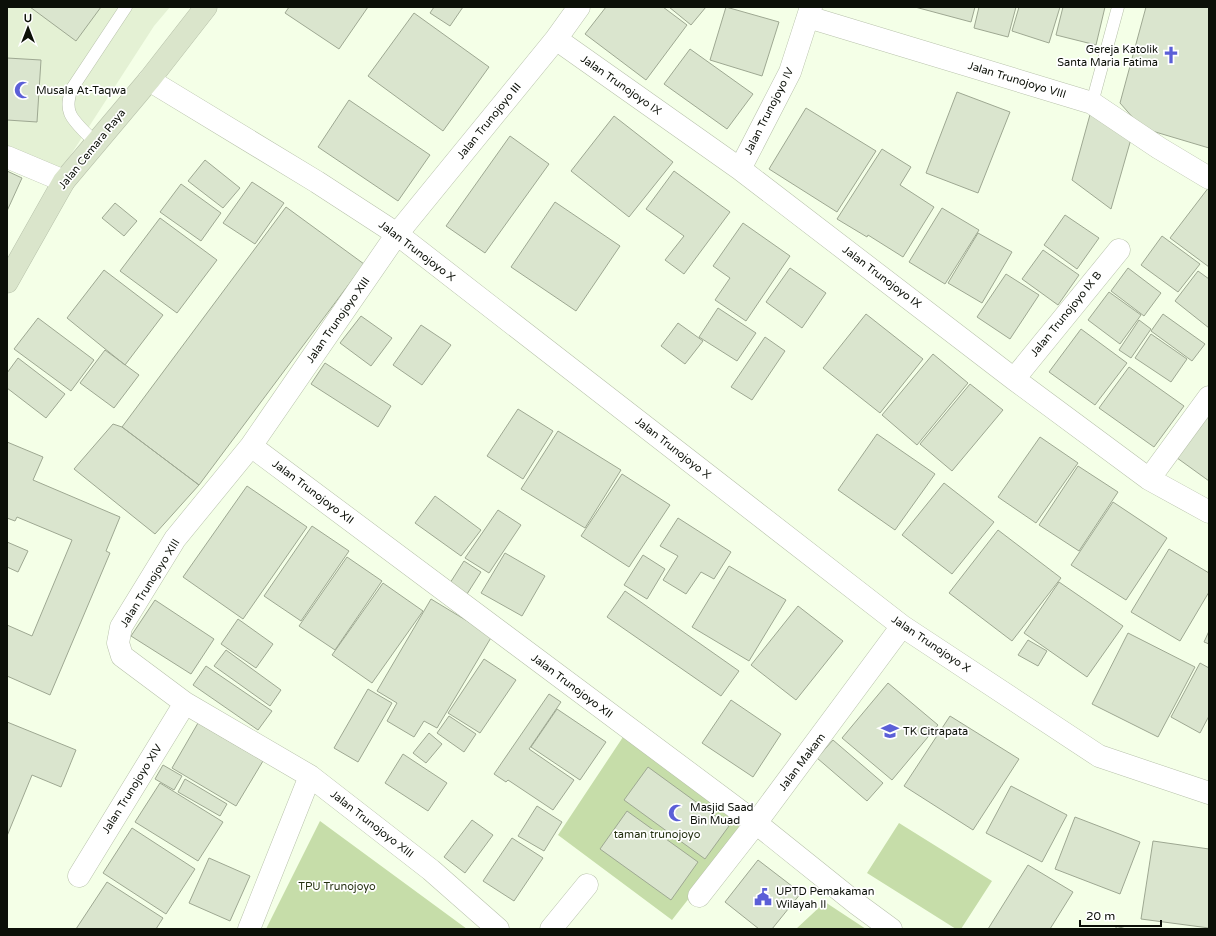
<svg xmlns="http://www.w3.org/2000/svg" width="1216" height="936" font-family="'Varela Round',sans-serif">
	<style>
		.built { fill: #e4f1d4 }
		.green { fill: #c6dda9 }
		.building { fill: #dae5ce; stroke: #9ea892 }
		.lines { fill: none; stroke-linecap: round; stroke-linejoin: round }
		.lane-casing { stroke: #b8c2ab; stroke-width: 13 }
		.street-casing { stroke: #b8c2ab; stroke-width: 23 }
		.secondary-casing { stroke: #b8c2ab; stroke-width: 23 }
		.lane { stroke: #fff; stroke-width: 12 }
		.street { stroke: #fff; stroke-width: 22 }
		.secondary { stroke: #dae5cb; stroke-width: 22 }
		.labels { text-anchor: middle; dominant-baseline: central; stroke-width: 3.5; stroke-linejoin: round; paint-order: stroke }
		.poi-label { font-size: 11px; fill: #0c1008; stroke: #fff; text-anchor: start }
		.street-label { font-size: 11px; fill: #0c1008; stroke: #fff }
		.park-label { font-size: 11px; fill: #243010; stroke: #fff }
	</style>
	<rect width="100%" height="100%" fill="#f4ffe7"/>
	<path class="built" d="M7,7H170L154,26L59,173L7,151Z"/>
	<path class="green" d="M623,737L747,824L672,920L558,835Z
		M320,821L467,929H266Z
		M899,823L992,881L961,929H956L867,873Z
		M825,902L866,929H796Z"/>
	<path class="building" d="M30,7H101L76,41Z
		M289,7H368L339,49L285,13Z
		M434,7H463L450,26L430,13Z
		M606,7H663L687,25L646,80L585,34Z
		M669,7H706L691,25Z
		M726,7L779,22L762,76L710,60Z
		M915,7H975L971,22Z
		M979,7H1016L1008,37L974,28Z
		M1019,7H1060L1049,43L1012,31Z
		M1063,7H1105L1096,45L1056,35Z
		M1146,7H1209V148L1142,128L1120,103Z
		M414,13L489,67L443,131L368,76Z
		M690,49L753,94L727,129L664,84Z
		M7,58L41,60L37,122L7,120Z
		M957,92L1010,112L978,193L926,173Z
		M349,100L430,155L398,201L318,147Z
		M806,108L876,151L837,212L769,169Z
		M1091,111L1131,139L1111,209L1072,180Z
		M614,116L673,162L629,217L571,171Z
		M510,136L549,164L485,253L446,226Z
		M882,149L911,167L900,185L934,207L903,257L868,235L867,237L837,219Z
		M205,160L240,188L223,208L188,181Z
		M7,171L22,178L7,211Z
		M674,171L730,212L684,274L665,260L684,236L646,209Z
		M252,182L284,203L255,244L223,223Z
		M181,184L221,213L201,241L160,212Z
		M1209,187V267L1170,238Z
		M555,202L620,246L576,311L511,267Z
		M115,203L137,221L124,236L102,218Z
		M286,207L364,264L199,485L122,427Z
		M942,208L979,230L945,284L909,262Z
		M1065,215L1099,238L1077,269L1044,245Z
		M160,218L217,260L177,313L120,271Z
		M743,223L790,256L746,321L715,300L730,278L713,266Z
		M978,233L1012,252L982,303L948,283Z
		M1162,236L1200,264L1178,292L1141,265Z
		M1043,250L1079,275L1058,305L1022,279Z
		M790,268L826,293L802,328L766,302Z
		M1128,268L1161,293L1144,316L1111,291Z
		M104,270L163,315L125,365L67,318Z
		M1198,271L1209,279V328L1175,301Z
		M1006,274L1039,295L1010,339L977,317Z
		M1109,292L1141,315L1120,344L1088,320Z
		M718,308L756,333L737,361L699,337Z
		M866,314L923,359L880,413L823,368Z
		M1163,314L1205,344L1192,361L1151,331Z
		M361,316L392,338L371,366L340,343Z
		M38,318L94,360L71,391L14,349Z
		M1139,320L1151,329L1131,358L1119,350Z
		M678,323L703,341L685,364L661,346Z
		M421,325L451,345L422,385L393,365Z
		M1081,329L1127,363L1095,405L1049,372Z
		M1151,334L1187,359L1171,382L1135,358Z
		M765,337L785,351L752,400L731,387Z
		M105,350L139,375L114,408L80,383Z
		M933,354L968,383L917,445L882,415Z
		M18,358L65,394L46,418L7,388V373Z
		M325,363L391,406L378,427L311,384Z
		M1129,367L1184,406L1154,447L1099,408Z
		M970,384L1003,410L952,471L920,444Z
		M518,409L553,431L523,479L487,456Z
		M1209,410V481L1173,455Z
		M113,424L122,427L199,485L155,534L74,469Z
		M558,431L621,470L585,528L521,489Z
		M877,434L935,474L895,530L838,490Z
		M1040,437L1078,463L1036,523L998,497Z
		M7,442L43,457L33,480L120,517L106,551L110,553L50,695L7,676V625L32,636L72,540L17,517L15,521L7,518Z
		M1078,466L1118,492L1079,551L1039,525Z
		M622,474L670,505L629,567L581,536Z
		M944,483L994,522L952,574L902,535Z
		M247,486L307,527L243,619L183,577Z
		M435,496L481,530L461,556L415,523Z
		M1113,502L1167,538L1126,600L1071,565Z
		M498,510L521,525L489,573L465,558Z
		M678,518L731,552L714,579L701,572L686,594L663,580L678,556L660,546Z
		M312,526L349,551L301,621L264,596Z
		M998,530L1061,578L1012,641L949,593Z
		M7,542L28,551L18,572L7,567Z
		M1169,549L1209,573V592L1180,641L1131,612Z
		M505,553L545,576L522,616L481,593Z
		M643,555L665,569L647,599L624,585Z
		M347,557L382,581L335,650L299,626Z
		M464,561L481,572L467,594L450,583Z
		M729,566L786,600L749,661L692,627Z
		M1059,582L1123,626L1087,677L1024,633Z
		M383,583L423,611L372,683L332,655Z
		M625,591L739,671L721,696L607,617Z
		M431,599L492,636L437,728L424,721L414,737L387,721L397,703L377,691Z
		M155,600L214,639L191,674L131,636Z
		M798,606L843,641L796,700L751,665Z
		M238,619L273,644L256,668L221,644Z
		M1209,631V644L1204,642Z
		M1128,633L1195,667L1158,737L1092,704Z
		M1028,640L1047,651L1038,666L1018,655Z
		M226,650L281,690L270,706L214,666Z
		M484,659L516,680L480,733L448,713Z
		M1200,663L1209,668V716L1200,733L1171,717Z
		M206,666L272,711L258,730L193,685Z
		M888,683L938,725L892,780L842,738Z
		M368,689L392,703L358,762L334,748Z
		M549,694L561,702L529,749L574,780L553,810L508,780L506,782L494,774Z
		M731,700L781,734L753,777L702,743Z
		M557,709L606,742L580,780L531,747Z
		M449,716L476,734L464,752L437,733Z
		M950,716L1019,759L973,830L904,786Z
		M7,722L76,750L61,787L32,775L7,836Z
		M198,723L263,761L236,806L172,768Z
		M429,733L442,744L426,763L413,753Z
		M833,740L883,783L867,801L817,758Z
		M403,754L447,783L428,811L385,783Z
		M163,765L182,776L174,790L155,779Z
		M648,767L729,826L705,859L624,800Z
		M185,779L227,804L220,816L178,792Z
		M160,783L223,822L198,861L135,822Z
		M1011,786L1067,815L1042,862L986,833Z
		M537,806L562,822L544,851L518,836Z
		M627,811L698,862L671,900L600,849Z
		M1075,817L1140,842L1120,894L1055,869Z
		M472,820L493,835L465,873L444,857Z
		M132,828L195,869L166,914L103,873Z
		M512,838L543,858L514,901L483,881Z
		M1153,841L1209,849V928L1141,919Z
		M209,858L250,876L230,921L189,903Z
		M758,860L801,893L772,929H759L725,902Z
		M1028,865L1073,892L1050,929H988Z
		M107,882L163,918L156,929H76Z
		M1116,926L1126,929H1116Z"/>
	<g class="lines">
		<g class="lane-casing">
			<path id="lane" d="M1092,103L1118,7
				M96,143C89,136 73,122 70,113C67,105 69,98 71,90L126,7"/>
		</g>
		<g class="street-casing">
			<path id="street" d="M808,17L1092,103L1159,148L1209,178
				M556,39L740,169L1014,379L1149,479L1209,512
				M149,80L317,182L397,234L902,626L1099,756L1209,793
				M7,157L64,181
				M740,169L790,72L811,7
				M1014,379L1119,250
				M251,446L756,823L857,904L891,929
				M1149,479L1209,397
				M79,876L185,703
				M699,896L756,823L902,626
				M249,929L310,776
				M498,929L431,870L310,776L185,703L122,656L118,643L121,627L175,539L251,446L397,234L556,39L579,7
				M551,929L587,885"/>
		</g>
		<g class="secondary-casing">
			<path id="secondary" d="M7,282L64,181L149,80L206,7"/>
		</g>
		<use href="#lane" class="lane"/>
		<use href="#street" class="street"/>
		<use href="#secondary" class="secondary"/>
	</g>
	<defs>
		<g id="church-bare" transform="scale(1.38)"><path d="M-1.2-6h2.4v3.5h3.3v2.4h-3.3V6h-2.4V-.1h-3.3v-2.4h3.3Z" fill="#5b5fd7" stroke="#fff" stroke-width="2.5" paint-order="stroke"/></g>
		<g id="mosque-bare" transform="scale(1.38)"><path d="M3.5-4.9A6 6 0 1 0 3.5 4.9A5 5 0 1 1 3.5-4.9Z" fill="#5b5fd7" stroke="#fff" stroke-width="2.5" paint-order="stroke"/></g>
		<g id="school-bare" transform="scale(1.38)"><path d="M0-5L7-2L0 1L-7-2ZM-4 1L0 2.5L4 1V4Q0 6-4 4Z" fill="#5b5fd7" stroke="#fff" stroke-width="2.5" paint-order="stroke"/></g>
		<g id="civic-bare" transform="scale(1.38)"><path d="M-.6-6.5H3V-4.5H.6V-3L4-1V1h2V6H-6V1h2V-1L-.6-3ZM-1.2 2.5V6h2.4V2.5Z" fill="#5b5fd7" stroke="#fff" stroke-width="2.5" paint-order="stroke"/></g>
	</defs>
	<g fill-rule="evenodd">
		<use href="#church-bare" x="1171" y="55"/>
		<use href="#mosque-bare" x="23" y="90"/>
		<use href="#school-bare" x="890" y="731"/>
		<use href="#mosque-bare" x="677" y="813"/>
		<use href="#civic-bare" x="763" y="897"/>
	</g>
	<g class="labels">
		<g class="poi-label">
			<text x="1158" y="49" text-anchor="end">Gereja Katolik<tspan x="1158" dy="13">Santa Maria Fatima</tspan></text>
			<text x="36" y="90">Musala At-Taqwa</text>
			<text x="903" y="731">TK Citrapata</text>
			<text x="690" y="807">Masjid Saad<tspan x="690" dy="13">Bin Muad</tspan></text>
			<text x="776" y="891">UPTD Pemakaman<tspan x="776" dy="13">Wilayah II</tspan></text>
		</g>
		<g class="street-label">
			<text transform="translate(1017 80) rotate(17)">Jalan Trunojoyo VIII</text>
			<text transform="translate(621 85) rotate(35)">Jalan Trunojoyo IX</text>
			<text transform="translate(769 111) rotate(-63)">Jalan Trunojoyo IV</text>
			<text transform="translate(489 121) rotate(-51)">Jalan Trunojoyo III</text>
			<text transform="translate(92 149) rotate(-51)">Jalan Cemara Raya</text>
			<text transform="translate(417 251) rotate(37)">Jalan Trunojoyo X</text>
			<text transform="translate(882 277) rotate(37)">Jalan Trunojoyo IX</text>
			<text transform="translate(1066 314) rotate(-51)">Jalan Trunojoyo IX B</text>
			<text transform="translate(338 320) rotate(-55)">Jalan Trunojoyo XIII</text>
			<text transform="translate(673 448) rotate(38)">Jalan Trunojoyo X</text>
			<text transform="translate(313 492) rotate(37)">Jalan Trunojoyo XII</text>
			<text transform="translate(150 583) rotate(-58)">Jalan Trunojoyo XIII</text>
			<text transform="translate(931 644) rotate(34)">Jalan Trunojoyo X</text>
			<text transform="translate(572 686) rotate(37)">Jalan Trunojoyo XII</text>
			<text transform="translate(802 762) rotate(-53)">Jalan Makam</text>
			<text transform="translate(132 789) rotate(-58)">Jalan Trunojoyo XIV</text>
			<text transform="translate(372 824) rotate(38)">Jalan Trunojoyo XIII</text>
		</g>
		<g class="park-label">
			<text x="657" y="834">taman trunojoyo</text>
			<text x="337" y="886">TPU Trunojoyo</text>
		</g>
	</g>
	<rect width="1216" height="936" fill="none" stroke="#0c1008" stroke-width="16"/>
	<g transform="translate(28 28)" stroke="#ffffff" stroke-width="3" paint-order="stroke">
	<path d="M0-3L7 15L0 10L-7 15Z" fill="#0c1008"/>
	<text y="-6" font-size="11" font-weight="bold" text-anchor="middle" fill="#0c1008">U</text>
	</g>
	<path d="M1080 920v6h81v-6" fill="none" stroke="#0c1008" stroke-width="2"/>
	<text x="1086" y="920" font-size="12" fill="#0c1008" stroke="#ffffff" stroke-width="3" paint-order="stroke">20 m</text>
</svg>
